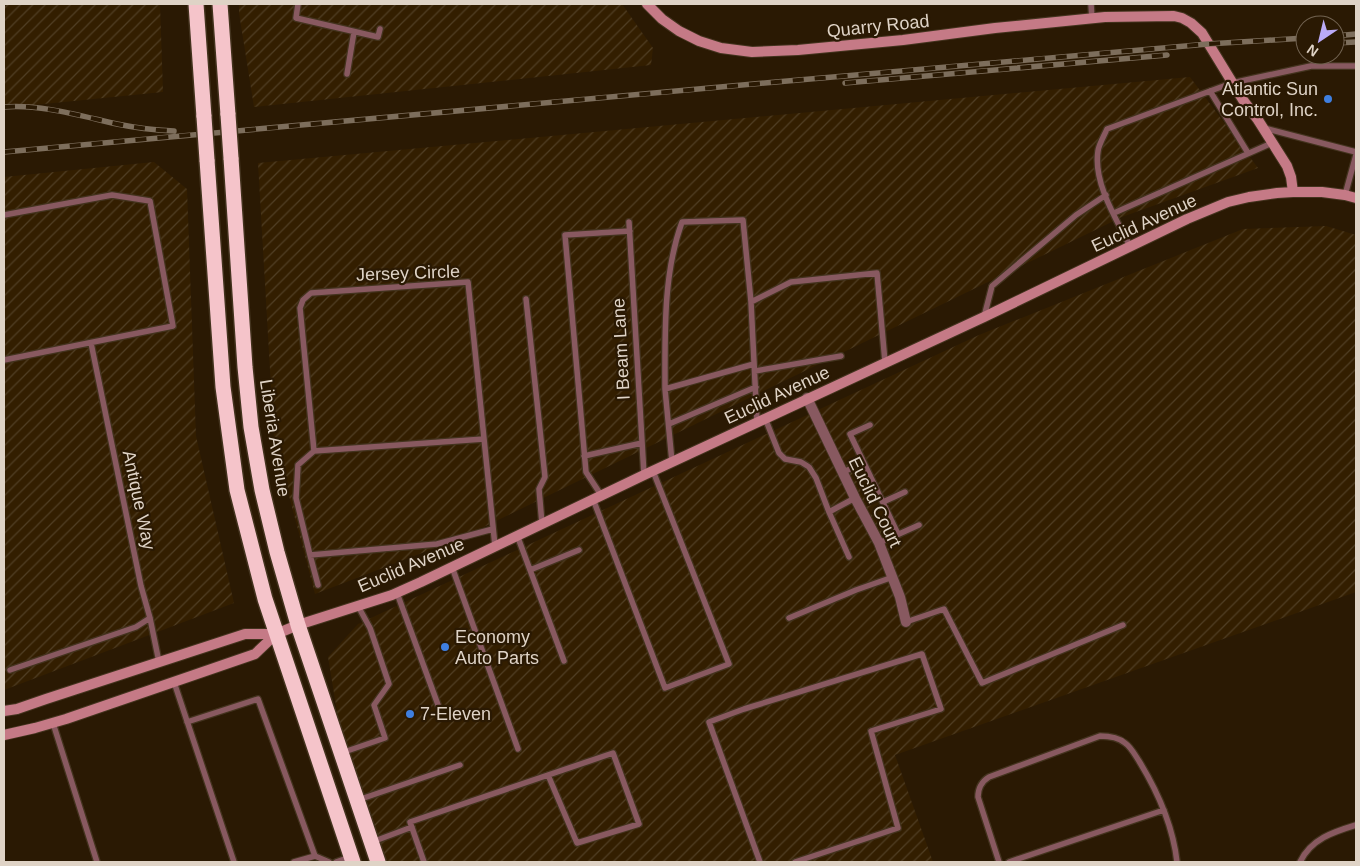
<svg xmlns="http://www.w3.org/2000/svg" width="1360" height="866" font-family="Helvetica,sans-serif">
	<style>
		.industrial { fill: url(#industrial-furrows) }
		.lines { fill: none; stroke-linecap: round; stroke-linejoin: round }
		.lane-casing { stroke: #43331e; stroke-width: 8 }
		.street-casing { stroke: #43331e; stroke-width: 12 }
		.secondary-casing { stroke: #43331e; stroke-width: 12 }
		.highway-casing { stroke: #43331e; stroke-width: 18 }
		.lane { stroke: #885960; stroke-width: 5.5 }
		.street { stroke: #885960; stroke-width: 10 }
		.secondary { stroke: #c57a86; stroke-width: 10 }
		.highway { stroke: #f5c4ca; stroke-width: 15 }
		.rail-casing { stroke: #7d6e5c; stroke-width: 5.5 }
		.rail { stroke: #2a1903; stroke-width: 4; stroke-dasharray: 11; stroke-linecap: butt }
		.highway-bridge-casing { stroke: #43331e; stroke-width: 18; stroke-linecap: butt }
		.highway-bridge { stroke: #f5c4ca; stroke-width: 15 }
		.shop-dot { fill: #3f7fe0; stroke: #2a1903; stroke-width: 2 }
		.labels { text-anchor: middle; dominant-baseline: central; stroke-width: 4.5; stroke-linejoin: round; paint-order: stroke }
		.street-label { font-size: 18px; fill: #dfd3c6; stroke: #2a1903 }
		.poi-label { font-size: 18px; fill: #dfd3c6; stroke: #2a1903; text-anchor: start }
	</style>
	<defs>
		<pattern id="industrial-furrows" width="10" height="10" patternUnits="userSpaceOnUse" patternTransform="scale(1.25)"><rect width="10" height="10" fill="#331e00"/><path d="M-1 1l2-2M0 10L10 0M9 11l2-2" fill="none" stroke="#503e24"/></pattern>
	</defs>
	<rect width="100%" height="100%" fill="#2a1903"/>
	<path class="industrial" d="M4,4H160L163,92L4,108Z
		M239,4H622L653,48L651,65L254,107L239,13Z
		M1190,77L1258,168L1122,217L461,538L315,594L274,439L258,163Z
		M154,162L187,189L196,436L234,603L4,690V177Z
		M1326,226L1356,235V592L895,755L933,862H387L340,730L328,657L358,624L979,335L1243,229Z"/>
	<g class="lines">
		<g class="lane-casing">
			<path id="lane" d="M298,4L296,18L378,37L380,29
				M1091,4L1092,19
				M347,74L354,32
				M1210,91L1248,153
				M1264,128L1356,152
				M1345,195L1356,155
				M1114,213L1272,143
				M4,215L112,195L150,201L173,326L4,360
				M629,222L644,475
				M1130,246C1116,219 1093,182 1098,151C1099,144 1104,136 1107,129L1232,83L1311,66H1356
				M526,299L545,477L539,489L542,524
				M984,317L992,286L1076,215L1106,195
				M91,343L141,586L150,618L159,662
				M755,371L841,356
				M665,389C665,334 663,274 682,222L743,220L751,302
				M765,418L779,453L785,459L801,462L809,467L816,478L829,512L849,557
				M757,422L751,302L791,282L877,273L885,362
				M669,424L756,387
				M484,439L314,451L298,465L296,498L310,555L437,544L493,529
				M314,451L300,308L303,300L311,293L468,282L495,546
				M584,456L642,443
				M672,462L665,389L754,364
				M864,463L898,534
				M843,472L864,463L850,434L870,425
				M601,495L586,472L565,235L630,231
				M593,499L665,688L729,664L653,471
				M883,502L905,492
				M829,512L855,498
				M517,535L564,661
				M879,543L919,525
				M310,555L318,585
				M452,567L518,749
				M530,570L579,550
				M397,593L441,713
				M789,618L856,590L893,577
				M906,622L944,609L982,683L1123,625
				M10,670L136,627L150,618
				M174,682L234,862
				M187,722L258,699L315,856
				M53,723L97,862
				M341,753L385,738L374,705L389,684L370,628L358,606
				M358,800L460,765
				M372,842L412,827
				M294,862L315,856L329,862
				M336,862L350,857
				M424,862L410,822L613,753L639,824L577,843L548,775
				M760,862L709,722L744,709L922,654L941,709L871,731L898,828L795,862
				M999,862L978,797C978,788 981,782 989,777L1100,736C1109,736 1118,737 1125,743C1131,747 1135,755 1139,761C1158,792 1173,826 1177,862
				M1009,862L1164,810
				M1300,862C1311,839 1333,832 1356,825"/>
		</g>
		<g class="street-casing">
			<path id="street" d="M807,398L855,498L879,543L900,597L906,622"/>
		</g>
		<g class="secondary-casing">
			<path id="secondary" d="M647,4L662,19L679,31L699,41L721,48L752,52L798,50L903,40L995,28L1105,17L1174,16L1182,18L1191,23L1202,33L1243,100L1258,120L1287,166L1291,177L1293,192
				M4,711L17,709L46,699L245,634H276
				M4,735L35,728L66,719L255,654L276,634L298,625L392,595L421,582L644,475L984,317L1187,219L1228,202L1249,197L1277,193L1293,192H1322L1345,195L1356,198"/>
		</g>
		<g class="highway-casing">
			<path id="highway" d="M196,4L204,117
				M220,4L228,115
				M231,158L245,367L251,427L262,490L277,552L298,625L378,862
				M207,160L223,387L237,490L265,599L353,862"/>
		</g>
		<use href="#lane" class="lane"/>
		<use href="#street" class="street"/>
		<use href="#secondary" class="secondary"/>
		<use href="#highway" class="highway"/>
		<g class="rail-casing">
			<path id="rail" d="M1335,36L1356,34
				M1335,43L1356,42
				M845,83L1167,55
				M4,107C41,104 81,116 117,124C136,128 155,130 174,131
				M4,152L776,82L1208,44L1305,38"/>
		</g>
		<use href="#rail" class="rail"/>
		<g class="highway-bridge-casing">
			<path id="highway-bridge" d="M228,115L231,158
				M204,117L207,160"/>
		</g>
		<use href="#highway-bridge" class="highway-bridge"/>
	</g>
	<g class="shop-dot">
		<circle cx="1328" cy="99" r="5"/>
		<circle cx="445" cy="647" r="5"/>
		<circle cx="410" cy="714" r="5"/>
	</g>
	<g class="labels">
		<g class="street-label">
			<text transform="translate(878 26) rotate(-6)">Quarry Road</text>
			<text transform="translate(1144 223) rotate(-25)">Euclid Avenue</text>
			<text transform="translate(408 273) rotate(-2)">Jersey Circle</text>
			<text transform="translate(621 349) rotate(-93)">I Beam Lane</text>
			<text transform="translate(777 395) rotate(-25)">Euclid Avenue</text>
			<text transform="translate(275 438) rotate(81)">Liberia Avenue</text>
			<text transform="translate(139 500) rotate(78)">Antique Way</text>
			<text transform="translate(875 502) rotate(64)">Euclid Court</text>
			<text transform="translate(411 565) rotate(-23)">Euclid Avenue</text>
		</g>
		<g class="poi-label">
			<text x="1318" y="89" text-anchor="end">Atlantic Sun<tspan x="1318" dy="21">Control, Inc.</tspan></text>
			<text x="455" y="637">Economy<tspan x="455" dy="21">Auto Parts</tspan></text>
			<text x="420" y="714">7-Eleven</text>
		</g>
	</g>
	<rect width="1360" height="866" fill="none" stroke="#dfd3c6" stroke-width="10"/>
	<g transform="translate(1320 40) rotate(215)"><circle r="24" fill="#2a1903" stroke="#726351"/>
	<path d="M0-4L9 19L0 12L-9 19Z" fill="#baaaf7"/>
	<text y="-8" font-size="14" font-weight="bold" text-anchor="middle" fill="#dfd3c6">N</text>
	</g>
</svg>
